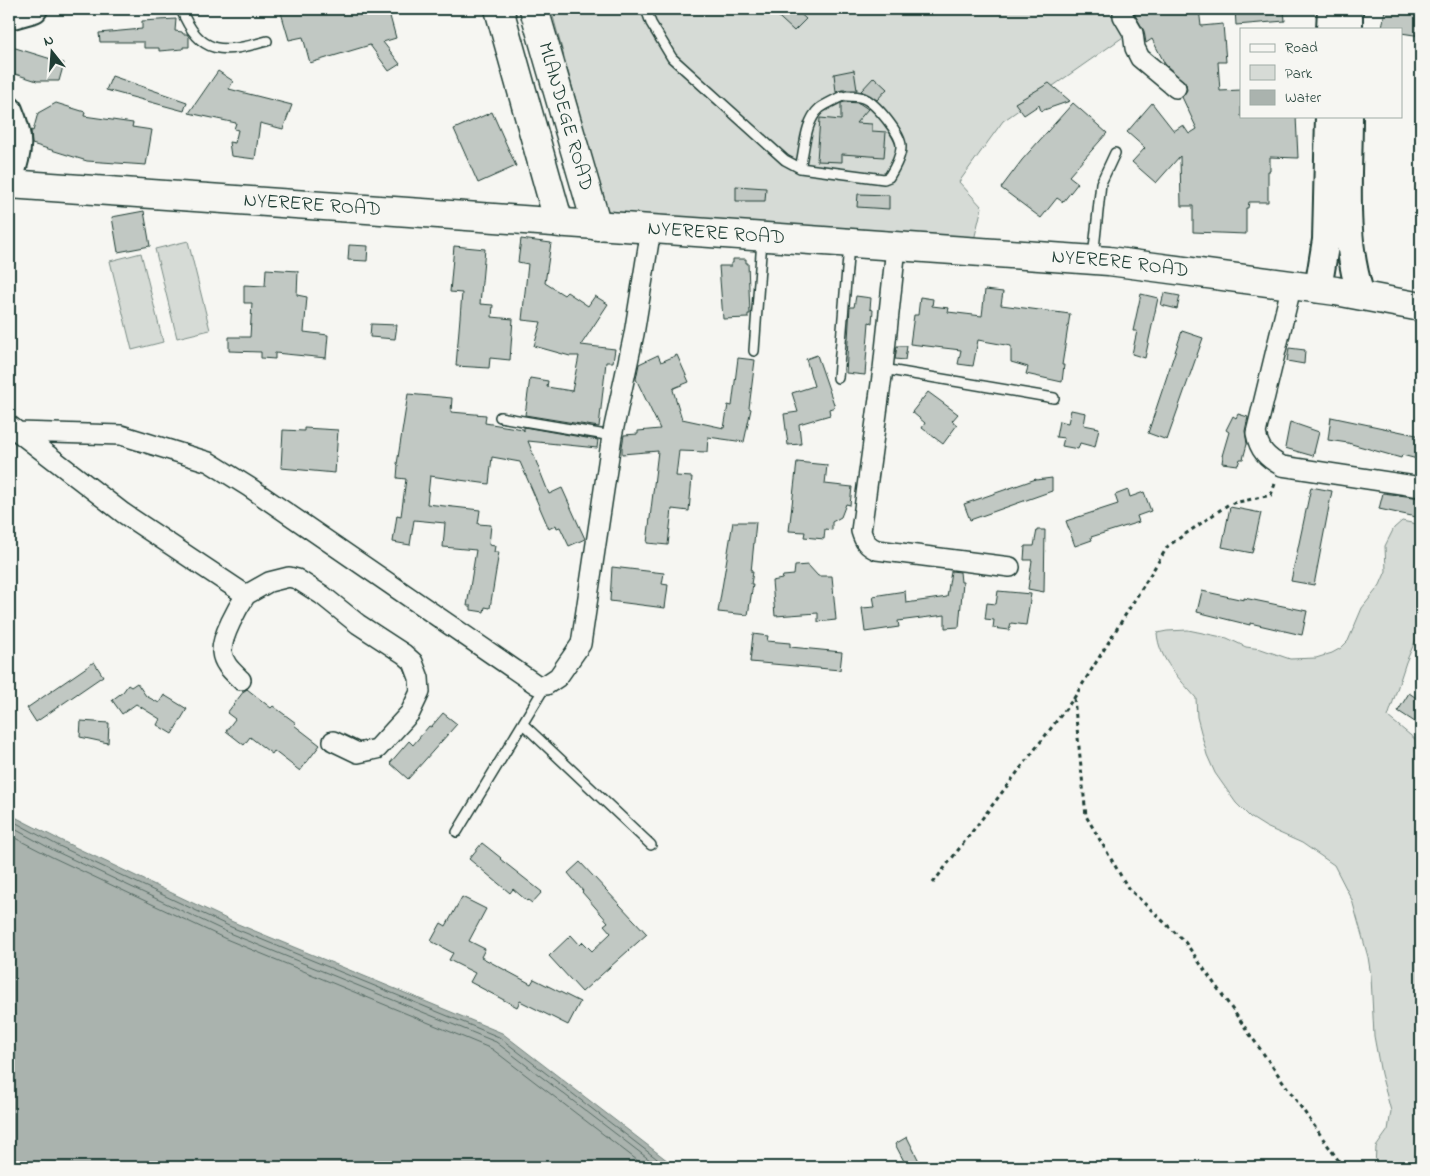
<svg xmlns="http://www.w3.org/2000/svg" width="1430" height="1176" font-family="'Indie Flower',sans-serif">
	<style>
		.green { fill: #d6dbd6; stroke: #7a8c85 }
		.water { fill: #aab3ae; stroke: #72847d }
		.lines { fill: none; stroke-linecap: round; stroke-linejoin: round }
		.shore { stroke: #576c65; stroke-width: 1 }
		.building { fill: #c1c8c3; stroke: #1f3d34 }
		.lane-casing { stroke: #1f3d34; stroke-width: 12 }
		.street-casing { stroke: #1f3d34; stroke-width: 22 }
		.secondary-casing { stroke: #1f3d34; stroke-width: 30 }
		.primary-casing { stroke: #1f3d34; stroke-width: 31 }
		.path { stroke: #1f3d34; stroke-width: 3; stroke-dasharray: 4 4; stroke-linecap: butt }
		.lane { stroke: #f6f6f2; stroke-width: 9 }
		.street { stroke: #f6f6f2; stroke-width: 19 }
		.secondary { stroke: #f6f6f2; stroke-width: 26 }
		.primary { stroke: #f6f6f2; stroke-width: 28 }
		.labels { text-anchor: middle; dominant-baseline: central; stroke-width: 4.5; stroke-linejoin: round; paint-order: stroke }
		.street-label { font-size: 20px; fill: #1f3d34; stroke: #f6f6f2 }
	</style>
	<rect width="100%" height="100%" fill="#f6f6f2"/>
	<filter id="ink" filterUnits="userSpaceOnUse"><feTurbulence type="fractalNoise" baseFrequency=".02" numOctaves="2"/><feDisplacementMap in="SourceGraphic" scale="10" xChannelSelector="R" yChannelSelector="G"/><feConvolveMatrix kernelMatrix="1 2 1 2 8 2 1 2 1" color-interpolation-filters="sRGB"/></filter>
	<g filter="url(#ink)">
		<path class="green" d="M551,9H1111L1126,35L1003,121L959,182L982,207L972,248L609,222Z
			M188,241L210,330L177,338L155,249Z
			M141,253L163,342L132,350L110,261Z
			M1402,521L1421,525V628L1406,662L1388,717L1421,744V1167H1375L1376,1147L1388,1130L1391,1111L1381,1074L1374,1036L1371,976L1368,957L1352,900L1334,865L1302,843L1266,827L1250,817L1236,803L1215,773L1207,755L1197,717L1196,698C1180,679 1159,660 1157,633L1167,631L1188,630L1227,638L1246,647L1261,649L1290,659L1316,658L1332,653L1341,648L1348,641L1362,608L1380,585L1386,571L1385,546L1394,528Z"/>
		<path class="water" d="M9,814L60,840L233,922L502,1033L668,1161L688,1167H9Z"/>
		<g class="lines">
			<path class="shore" d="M9,819L57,845L231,927L499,1037L665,1165L672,1167
				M9,826L55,851L229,933L496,1042L659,1167
				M9,835L52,857L226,939L492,1049L646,1167"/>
		</g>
		<path class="building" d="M280,9H388L396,38L383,42L400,64L389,71L370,45L310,63L303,37L289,40Z
			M770,9H795L806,19L794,31Z
			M1134,9H1199L1201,26L1223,24L1226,62H1218L1220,91L1241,90V116H1296L1298,158L1270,157V171H1268V202H1249L1248,208H1246V234L1193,232V206H1181L1180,156L1156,183L1132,162L1145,148L1127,132L1152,103L1174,131L1183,125L1189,134L1197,129L1182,97L1187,90L1186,84L1165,64L1152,39L1146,43L1144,31L1134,13Z
			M1235,9H1284L1285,21L1236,25Z
			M1385,9H1421V36L1401,33V29H1382Z
			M176,19L175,31L182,32L183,34H187L189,37V47H183V49L159,51V48H144V42H100L99,33L142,29V21Z
			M9,46L64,63L59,81H37L9,72Z
			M854,70L857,90H842L836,92L834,74Z
			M218,71L233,81L229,89L292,105L283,129L260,123L255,159L231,156L229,142L235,143L238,130L234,129L236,123L189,113Z
			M112,76L187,102L184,111L106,90Z
			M874,77L887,89L877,100L861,91Z
			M1049,83L1070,101L1041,111L1039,105L1024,115L1015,103Z
			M845,102L859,103L868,109L856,123L872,124V131L886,132L884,157L842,154V162L817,161L820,118L841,120V103Z
			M56,103L85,112L84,116L133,123L132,127L152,130L146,165L87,161L32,144L31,130L33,131L38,113Z
			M1073,103L1107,133L1069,176L1078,183L1063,202L1057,198L1041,218L1001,188L1022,160Z
			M492,112L516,166L478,183L454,129Z
			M736,186L766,188L765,201H736Z
			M858,194L889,195V209L857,207Z
			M144,211L150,246L118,252L112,217Z
			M521,239L551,243L545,283L564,295L567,292L588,306L595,296L608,304L581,345L615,349L613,362H606L599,427L525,415L530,378L548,381L547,387L572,391L579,356H570L534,346L541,322L522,320L528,264L518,262Z
			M349,245L368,246L367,261L348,260Z
			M454,246L485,249L480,304L493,305L492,317L513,319L510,360L490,358L489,368L456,366L462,293L450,292Z
			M733,259H746V263H748L750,314H748V318L723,319L719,266H731V263H733Z
			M266,269L298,271L297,295L307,297L304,332L328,335L326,358L275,353V359L261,358V352L229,351V337H250L252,303H244V285L265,286Z
			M985,290L1003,292L1001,305L1070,314L1062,365H1064L1062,382L1026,374L1028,367L1011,362V346L978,340L973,366L958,364L961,350L910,344L914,315H918L920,297L933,299L932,306L949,308L948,312L982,316Z
			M1164,293L1180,296L1177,309L1161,305Z
			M1141,294L1158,298L1145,358L1132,354L1137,331H1133Z
			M856,296L871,298L870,309L873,310L872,323L869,322L865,375L846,373L850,307H854Z
			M371,324L397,325L395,339L370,337Z
			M1182,331L1203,338L1167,440L1148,433Z
			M897,346H907L905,360L895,359Z
			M1289,348L1305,350L1304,364L1287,361Z
			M658,355L661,362L677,355L689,382L674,388L673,390L682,419L724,428L728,405L732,406L738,358L755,360L749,408L751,409L744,442L708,437L707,452L679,451L676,476L692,477L689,511L672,509L668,545L647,543L658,451L622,454V447L624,435L638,434V431L660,429L636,379L639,364Z
			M817,355L835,407L829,409L830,415L799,424L801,444L788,445L784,414L798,412L792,393L814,386L806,359Z
			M928,392L958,414L952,421L957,425L943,444L922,428L925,423L912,412Z
			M408,394L452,398L451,412L486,415L485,423L523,429L524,431V427L598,440L597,448L528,441L549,494L562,488L585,539L569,546L560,527L557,528L556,525L549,529L520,462L492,457L489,484L430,476L427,504L480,510L478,524L491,525L489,545L495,546L494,552H499L490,608L485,607L484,612L471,610V606H467L476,550L443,547L445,523L414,520L410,545L393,542L397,515L401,516L406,479L397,478L398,465L397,464Z
			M1071,410L1086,413L1084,425L1099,428L1095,447L1080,443L1078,449L1062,446L1064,438L1056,437L1059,421L1068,423Z
			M1238,414L1248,417L1245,431L1247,444L1243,459H1240L1238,465L1222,463L1223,456H1222L1229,432L1226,430L1233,416L1236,418Z
			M1331,417L1421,436V460L1402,455L1401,458L1348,443L1328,440Z
			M1290,422L1319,432L1313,456L1285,448Z
			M304,428L338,430L335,473L281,468L283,430L304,431Z
			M797,462L827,465L825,484L852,487L850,505L846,504L841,517L832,522V530L825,529L824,539L804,537L805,532L789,531Z
			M1052,478V491L970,520L964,504L1036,479V480Z
			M1311,487L1332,491L1314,585L1291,581Z
			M1128,490L1130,497L1144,492L1151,511L1137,516L1139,522L1091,537L1092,540L1075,546L1066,521L1118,504L1115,495Z
			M1383,493L1421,498V518L1379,509Z
			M1230,507L1261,513L1252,553L1222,547Z
			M733,522H756L751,572H753L751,584H753L748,615L718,612Z
			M1037,530H1045L1044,592L1028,589L1032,560H1024L1025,546H1034Z
			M808,565L818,576H832L836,620L818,622V613L775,616L772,581L782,579L783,576L794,575L795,566Z
			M612,567L664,573L662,584L668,585L665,608L610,601Z
			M951,571L960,572L961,582H963L959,627L945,628V615L898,621L899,627L865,632L862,608L875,607L873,596L905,591L906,603L947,597Z
			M998,591L1031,594L1026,625L1011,623L1009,630L993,628L994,620L985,619L987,603L996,604Z
			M1202,591L1244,600V598L1307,611L1302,635L1250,623V625L1197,612Z
			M753,634L768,636L767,641L790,643V647L842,652L840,670L750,662Z
			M94,662L103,676L36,722L27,708Z
			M137,683L146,696L159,703L164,695L187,709L172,734L157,725L160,719L136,704L122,714L112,700L123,692L128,685L131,687Z
			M247,689L271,708L273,706L296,723L294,725L320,745L300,771L274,751L272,754L250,737L244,745L226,731L235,719L227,713L244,691Z
			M1409,693L1421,701V726L1398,711Z
			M443,713L457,724L408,779L390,763L409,741L413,745L429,726L431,727Z
			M81,721L109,723L108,743L80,737Z
			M482,843L501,858L500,859L542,892L532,903L528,900L527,901L513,889L510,893L469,859Z
			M580,862L647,934L582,992L549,956L571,935L580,945L583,942L592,951L611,933L604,925L608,922L582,892L583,891L568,873Z
			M462,897L486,909L469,941L485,949L481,957L531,984L534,979L580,1002L568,1025L520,1001L517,1007L470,982L475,973L449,960L453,953L431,941L441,923L446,926Z
			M907,1137L919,1161L907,1167L895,1144Z"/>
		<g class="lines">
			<g class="lane-casing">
				<path id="lane" d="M181,9C200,57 224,53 267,41
					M646,9L651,23L672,58L785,160L800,168
					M842,96C835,100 826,104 820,108C804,122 805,150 800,168L884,179L889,177C894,169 901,156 901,147C902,135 875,102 863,98C858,96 852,96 847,96
					M1093,258L1101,183L1115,153
					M754,351L762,240
					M883,369L1054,398
					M838,378L849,245
					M500,417L612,436
					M523,724L651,845
					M457,832L546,685"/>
			</g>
			<g class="street-casing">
				<path id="street" d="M1123,9V16L1133,33L1135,48L1140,58L1176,88
					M896,247L883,369L861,531C864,541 867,546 877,550L1010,567
					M1292,284L1256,433C1259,450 1267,458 1282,466L1421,487
					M9,425L18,432L121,435L209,462L249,487L537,685H546L558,677L581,644L612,436L634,334L651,229
					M18,432L123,513L246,595C238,607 221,637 222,652C223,664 233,672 241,680
					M246,595L269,582L289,577L297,579L322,595L358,624L404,654L413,662L419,678L420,692L410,713L377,749L358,753L333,741"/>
			</g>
			<g class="secondary-casing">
				<path id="secondary" d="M1349,9V29
					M9,16L34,9
					M1330,29L1331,9
					M9,110C21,138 19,151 9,180
					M1349,116C1349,175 1342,238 1361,295
					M1318,289L1326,240L1329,116"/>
			</g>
			<g class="primary-casing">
				<g id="primary">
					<path d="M499,9L559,223"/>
					<path id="s1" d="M534,9L597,226"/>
					<path id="s2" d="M9,184L1109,261L1336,291L1421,307"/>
				</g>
			</g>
			<path class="path" d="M1074,698L1086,816L1128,888L1185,942L1343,1167
				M933,883L1074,698L1168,546L1229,504L1271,495L1276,481"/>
			<use href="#lane" class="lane"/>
			<use href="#street" class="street"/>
			<use href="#secondary" class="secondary"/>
			<use href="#primary" class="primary"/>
		</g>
	</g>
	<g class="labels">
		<g class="street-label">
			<text stroke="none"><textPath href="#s1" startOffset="112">MLANDEGE ROAD</textPath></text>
			<text stroke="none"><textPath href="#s2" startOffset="304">NYERERE ROAD</textPath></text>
			<text stroke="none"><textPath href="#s2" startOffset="709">NYERERE ROAD</textPath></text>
			<text stroke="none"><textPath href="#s2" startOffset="1114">NYERERE ROAD</textPath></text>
		</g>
	</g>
	<rect width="1430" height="1176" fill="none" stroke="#f6f6f2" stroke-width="30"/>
	<rect x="15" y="15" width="1400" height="1146" fill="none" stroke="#1f3d34" stroke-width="2" filter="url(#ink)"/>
	<rect x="1240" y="28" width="162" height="90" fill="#f6f6f2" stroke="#a0aca6"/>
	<rect x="1250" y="44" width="25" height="8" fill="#f6f6f2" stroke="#a0aca6"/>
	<text x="1285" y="52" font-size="15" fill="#1f3d34">Road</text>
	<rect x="1250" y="65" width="25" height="15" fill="#d6dbd6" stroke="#a0aca6"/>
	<text x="1285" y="78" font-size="15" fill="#1f3d34">Park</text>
	<rect x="1250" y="90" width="25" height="15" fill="#aab3ae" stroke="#a0aca6"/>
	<text x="1285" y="102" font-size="15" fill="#1f3d34">Water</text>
	<g transform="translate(52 52) rotate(343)" stroke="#f6f6f2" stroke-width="4" paint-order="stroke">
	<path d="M0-4L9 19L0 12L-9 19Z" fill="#1f3d34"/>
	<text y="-8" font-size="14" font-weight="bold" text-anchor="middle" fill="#1f3d34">N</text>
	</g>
</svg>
